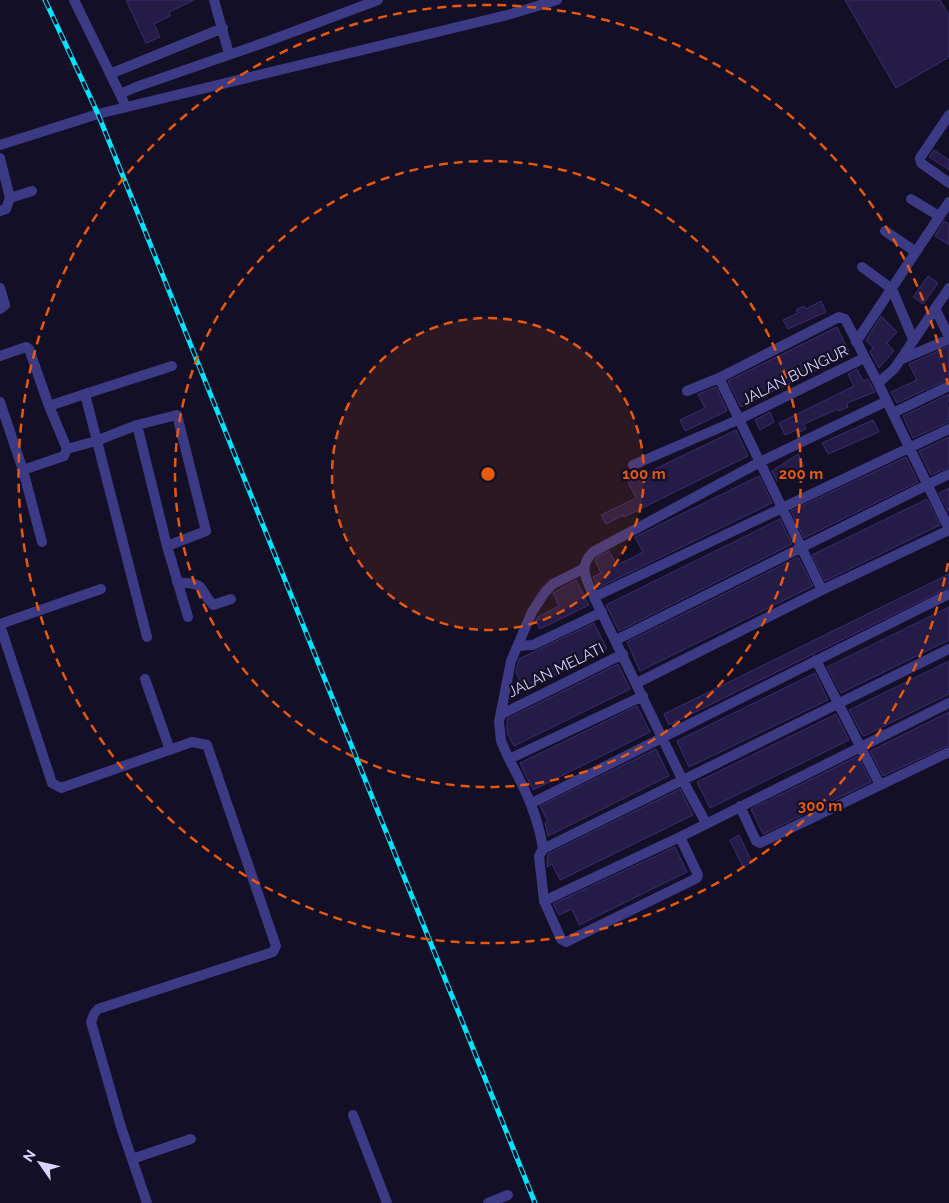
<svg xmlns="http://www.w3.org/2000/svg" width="949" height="1203" font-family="Raleway,sans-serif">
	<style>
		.building { fill: #241b47; stroke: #3b2d73 }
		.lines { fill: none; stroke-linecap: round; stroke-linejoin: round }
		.minor { stroke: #3d3a85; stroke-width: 10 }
		.rail-casing { stroke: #00e5ff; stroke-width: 5 }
		.rail { stroke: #130f26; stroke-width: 3; stroke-dasharray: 9; stroke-linecap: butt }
		.ring { fill: none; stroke: #e8590c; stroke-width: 2.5; stroke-dasharray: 9 6 }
		.labels { text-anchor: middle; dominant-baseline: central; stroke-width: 4.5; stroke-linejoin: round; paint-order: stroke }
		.street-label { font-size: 15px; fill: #d9d4ff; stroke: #130f26 }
		.centre { fill: #e8590c; stroke: #130f26; stroke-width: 2.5 }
		.ring-label { font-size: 15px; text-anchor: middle; font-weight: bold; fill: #e8590c; stroke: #130f26; stroke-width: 4.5; stroke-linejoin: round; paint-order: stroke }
	</style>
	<rect width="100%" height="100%" fill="#130f26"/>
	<path class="building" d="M126,0H194L169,12L170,16L154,24L160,37L146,43Z
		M845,0H940L949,15V57L896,88Z
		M934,150L949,160V170L929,157Z
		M944,221L949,224V245L935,236Z
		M928,276L938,283L923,304L913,297Z
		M821,301L826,312L788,329L783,320L798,313L796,310L804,306L806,309Z
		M881,316L897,332L887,343L894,351L879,368L870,352L873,348L866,340Z
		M837,327L850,354L741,407L728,381Z
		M949,346V379L897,403L891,392L917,380L909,364Z
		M857,369L863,381L868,379L875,392L847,403L848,407L839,411L838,409L804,424L806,429L797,433L796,430L785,435L779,423L854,386L848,374Z
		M716,387L727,411L685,431L680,420L705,408L698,394Z
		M949,394V401L946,403L949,409V422L913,438L903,416Z
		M770,412L774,422L760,430L755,420Z
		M873,420L879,432L828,454L822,443Z
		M736,430L748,456L624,517L623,515L606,524L601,515L636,498L628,482Z
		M949,437V467L931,475L919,451Z
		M798,454L804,466L777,481L772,471Z
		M906,457L918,482L804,538L791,511Z
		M759,476L772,503L598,588L593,577L601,573L595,560L597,557L609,551L617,565L634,557L643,552L635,537Z
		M949,488V513L939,493Z
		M927,499L940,525L825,581L812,555Z
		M780,519L792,544L619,631L606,605Z
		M798,557L813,586L640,671L627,642Z
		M949,574V587L669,725L664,714Z
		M576,580L589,605L540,629L536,621L538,617L559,606L553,593Z
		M949,607V640L841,693L827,667Z
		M594,623L607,649L524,690L516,672L519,659Z
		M949,661V694L864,736L862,734L849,710Z
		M618,664L630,689L514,746L507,733V719Z
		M815,673L828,700L689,767L677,741Z
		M637,706L650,732L533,790L520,763Z
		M949,712V745L883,776L870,751Z
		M836,714L849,740L710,808L697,782Z
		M656,749L669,776L548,836L545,823L548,822L540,806Z
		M858,756L871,782L763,834L751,809Z
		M680,789L693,815L560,880L552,864L547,867L548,854Z
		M739,835L752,862L743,867L730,840Z
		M675,847L687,872L579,925L572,909L559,915L553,904Z"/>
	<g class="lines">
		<path class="minor" d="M74,0L120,94
			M214,0L229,54
			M110,74L223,28
			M126,107L120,94L136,87L266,42L378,0
			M949,115L920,158L921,163L949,183
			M0,145L98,114L511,14L557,0
			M0,158L10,198
			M911,199L939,216
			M0,211L6,209L10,198L32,191
			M885,231L916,252
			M862,267L892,289L913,339
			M0,288L5,305L0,309
			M949,288L894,369L878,383L949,529
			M935,308L949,337
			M856,342L949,202
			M0,356L26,347L29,349L49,406L67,449
			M900,360L949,339
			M687,391L719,378
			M85,394L172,366
			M0,402L23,470L42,542
			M49,406L85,394L147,637
			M893,413L949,386
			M137,425L167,546L188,617
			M633,465L740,419L864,358
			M23,470L64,456L67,449L96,441L137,425L177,415L206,531L167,546
			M177,582C210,585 195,585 213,605L231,599
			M101,589L3,623L1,628L52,783L61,788L192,742L207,745L276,946L273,952L98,1009L94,1014L91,1022L121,1127L147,1203
			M822,590L719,378L839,317L845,319L878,383
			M594,597L949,429
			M616,640L949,474
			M518,646L533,645L602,612
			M816,660L880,785
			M145,679L170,750
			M637,683L822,590L949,530
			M643,696L509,759C525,789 538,815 543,849L539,856L544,901L561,939L566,942L697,878L698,875L680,837
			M502,714L623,654
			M509,759L501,741L499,722L511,661L532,612L545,592L553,584L583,569
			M532,803L949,594
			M740,806L756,841L760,843L949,752
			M706,823L683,781L594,597C587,579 577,568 593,552L760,462L887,401
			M543,849L949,649
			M544,901L680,837L949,703
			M353,1115L387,1203
			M132,1159L191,1139
			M488,1203L508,1195"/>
		<g class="rail-casing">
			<path id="rail" d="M45,0L98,114L535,1203"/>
		</g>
		<use href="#rail" class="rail"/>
	</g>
	<circle cx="488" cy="474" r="156" fill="#e8590c" fill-opacity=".12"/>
	<g class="ring">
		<circle cx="488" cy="474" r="156"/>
		<circle cx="488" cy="474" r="313"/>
		<path d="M948 563A469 469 0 1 1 948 385"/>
	</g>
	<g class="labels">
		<g class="street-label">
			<text transform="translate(795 375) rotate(-26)">JALAN BUNGUR</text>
			<text transform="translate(556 670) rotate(-26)">JALAN MELATI</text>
		</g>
	</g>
	<circle cx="488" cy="474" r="8" class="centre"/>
	<g class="ring-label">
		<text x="644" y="479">100 m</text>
		<text x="801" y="479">200 m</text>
		<text x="820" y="811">300 m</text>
	</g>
	<g transform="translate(40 1163) rotate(304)" stroke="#130f26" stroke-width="4" paint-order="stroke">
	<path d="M0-4L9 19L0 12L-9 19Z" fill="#d9d4ff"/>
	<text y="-8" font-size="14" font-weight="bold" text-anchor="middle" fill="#d9d4ff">N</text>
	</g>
</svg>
